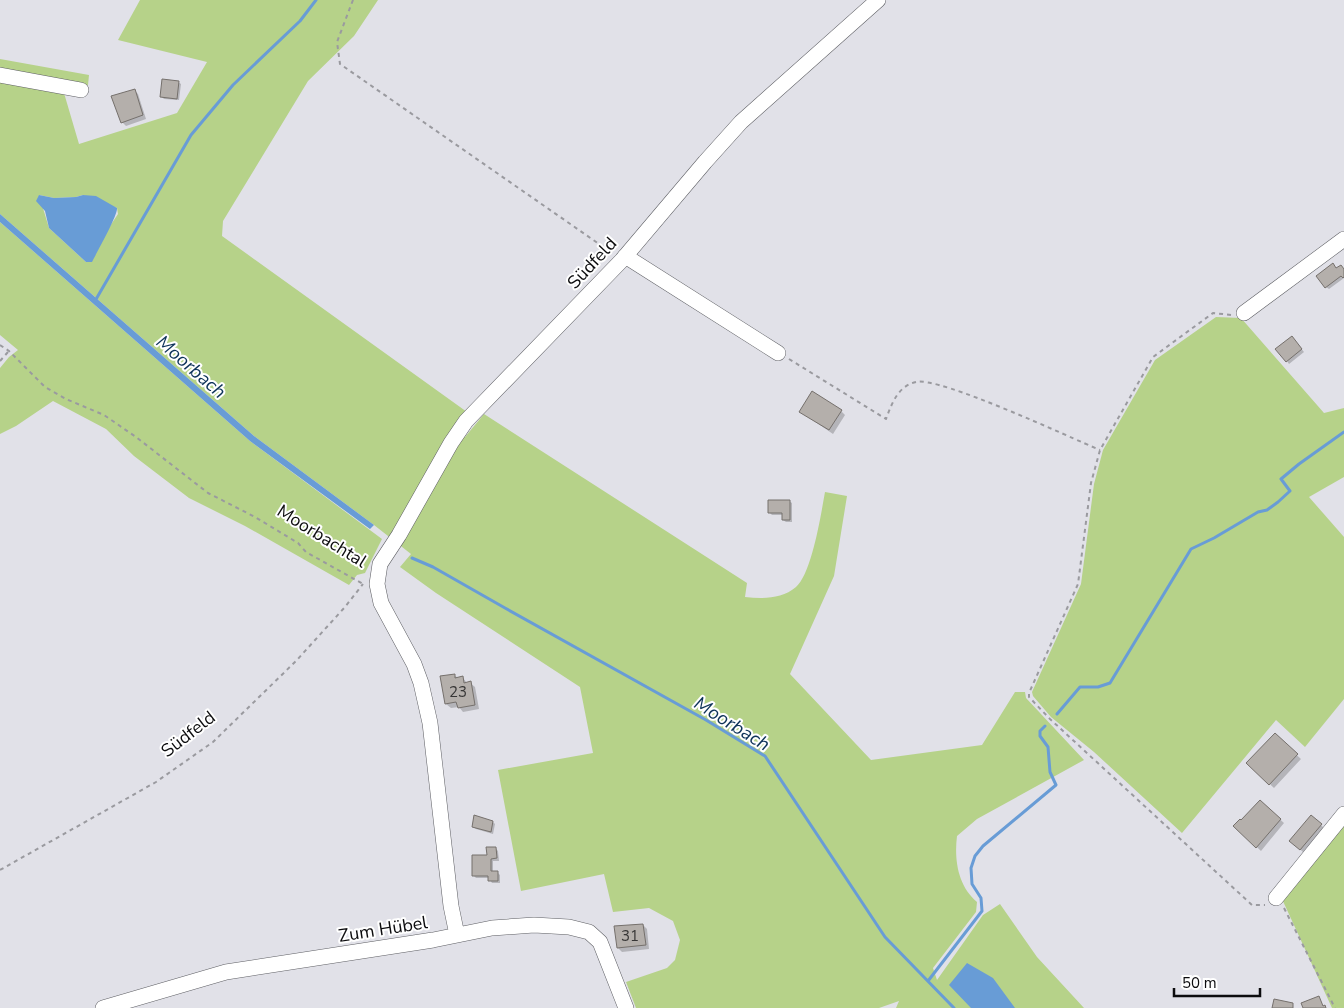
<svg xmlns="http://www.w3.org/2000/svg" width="1344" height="1008" font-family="'Nunito Sans',sans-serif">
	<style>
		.green { fill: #b6d289; fill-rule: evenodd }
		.water { fill: #689cd6 }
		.shadow { fill: #0003 }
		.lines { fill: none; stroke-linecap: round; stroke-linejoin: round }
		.stream { stroke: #689cd6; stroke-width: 3 }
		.building { fill: #b4afab; stroke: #75706c }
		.minor-casing { stroke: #5e5f64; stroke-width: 16 }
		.path { stroke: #9a9a9f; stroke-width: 2; stroke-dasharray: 4 4; stroke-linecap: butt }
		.minor { stroke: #fff; stroke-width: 15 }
		.labels { text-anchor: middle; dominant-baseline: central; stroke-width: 4; stroke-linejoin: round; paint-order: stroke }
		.number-label { font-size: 15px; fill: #363535 }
		.street-label { font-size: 18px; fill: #0c0c0e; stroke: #fff }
		.water-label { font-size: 19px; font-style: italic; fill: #0e3359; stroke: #fff }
	</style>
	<rect width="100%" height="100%" fill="#e1e1e8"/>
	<path class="green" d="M140,0H378L354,36L308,81L223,221L222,236L467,412L454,429L465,437L484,414L747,583L745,597C763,599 782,599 796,587C812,573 821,514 825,492L847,496L834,576L790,674L871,760L982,745L1015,692H1025L1026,698L1084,760L977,819L957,836C954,860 958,886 977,902L976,912L933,968L937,980L983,915L1000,904L1037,957L1084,1008H896L899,1001L879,1008H636L626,982L667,968L675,960L680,940L673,921L649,908L613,912L604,874L521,891L498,770L593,753L580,687L436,593L400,567L411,554L374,525L254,436L0,214V81L64,93L79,144L177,113L207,62L118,40ZM39,195L54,198L76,197L83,195L117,208L118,214L86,262L49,228Z
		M0,59L89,75L88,85L83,87L0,71Z
		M0,222L250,441L382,539L365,573L357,575L349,585L245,526L189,498L134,456L106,429L53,401L16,426L0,434V368L9,357L18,350L0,335Z
		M1216,317L1241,318L1324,413L1344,408V477L1309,497L1344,537V699L1305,747L1276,720L1182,833L1094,752L1051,717L1033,696L1032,692L1081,584L1094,484L1103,450L1155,360Z
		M1344,822V1008H1332L1282,899Z"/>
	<path class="water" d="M39,195L54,198L76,197L83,195L96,196L117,208C118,215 97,252 92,262H86L49,228L45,211L36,201Z
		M0,214L254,436L374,525L370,529L250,441L0,222Z
		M967,963L993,978L1015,1008H971L949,985Z"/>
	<path class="shadow" d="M178,82L181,84L179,100L164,99L162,97Z
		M134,90L138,94L146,119L126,126L122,122Z
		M1344,270V278L1329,289L1326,287Z
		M1294,340L1304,352L1289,364L1287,361Z
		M841,411L845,415L833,434L801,412Z
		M789,501L792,503V522H786L783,520V515H772L769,512Z
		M454,675L458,678H463L467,683H470L475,687L479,709L463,712L459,707L451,708L446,704Z
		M1275,735L1301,759L1274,788L1248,763Z
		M1260,801L1284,823L1261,851L1235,826L1241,822Z
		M1312,817L1324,828L1303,852L1291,841Z
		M493,822L495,824L493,834L476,829L473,827Z
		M496,849L498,851L499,861H493V872H497L500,875V883H492L489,878H476L474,876L488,856Z
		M643,925L647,929L649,949L622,952L618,948Z"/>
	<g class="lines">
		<path class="stream" d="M95,301L191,135L233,85L300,21L316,0
			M412,558L433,567L505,608L706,720L765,756L885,937L954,1008
			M1057,714L1080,687H1098L1110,683L1191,549L1214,538L1258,512L1267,510L1278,502L1290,491L1281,479L1299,464L1344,432
			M928,981L982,911L981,898L972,884L971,868L975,856L983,846L1056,785L1050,772L1048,747L1040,736V731L1045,726"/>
	</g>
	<path class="building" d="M162,79L179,81L177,99L160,97Z
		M135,89L143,115L121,123L111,96Z
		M1333,263L1336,268L1341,265L1344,269V277L1343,278L1341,276L1325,288L1316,276Z
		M1292,336L1302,349L1286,362L1275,349Z
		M812,391L842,410L829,430L799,412Z
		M768,500H790V520H782V513H768Z
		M455,674V678L463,676L464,683L471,681L475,705L458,708L456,702L445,704L440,676Z
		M1275,733L1298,754L1269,785L1246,763Z
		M1260,800L1281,819L1256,848L1233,826L1240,819L1241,820Z
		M474,815L493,821L491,832L472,827Z
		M1311,815L1322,824L1300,850L1289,841Z
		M486,847H496L497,858L491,859V871H498V881H488V876H472V855H487Z
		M643,924L646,945L617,948L614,926Z
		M1319,996L1323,1006L1325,1005L1326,1008H1303L1301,1003Z
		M1274,999L1293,1003V1008H1272Z"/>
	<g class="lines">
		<g class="minor-casing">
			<path id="minor" d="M0,75L81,90
				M625,256L778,353
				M1244,313L1344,239
				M1276,898L1344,814
				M457,935L451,906L430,723L421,683L414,664L381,603L377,584L380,564L399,535L451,443L466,421L622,260L705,162L741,122L878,0
				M103,1008L226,972L433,940L492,928L534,925L569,927L589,932L600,942L626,1008"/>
		</g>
		<path class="path" d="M353,0L337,42L340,64L612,253
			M1231,315L1213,313L1153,357L1100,450L1091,483L1078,584L1029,693V697L1050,719L1252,905H1265
			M0,345L9,351L45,387L66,399L104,415L136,437L208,493L255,517L298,543L306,552L363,584
			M789,359L886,419C892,403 898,386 916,382C939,376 1071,438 1100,450
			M0,361L8,352
			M0,870L156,782L213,742L296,661L345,607L363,584
			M1284,908L1335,1008"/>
		<use href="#minor" class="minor"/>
	</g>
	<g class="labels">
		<g class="number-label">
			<text x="458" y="692">23</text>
			<text x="630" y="936">31</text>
		</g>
		<g class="street-label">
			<text transform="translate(592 263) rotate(-47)">Südfeld</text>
			<text transform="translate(322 536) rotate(32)">Moorbachtal</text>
			<text transform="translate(188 734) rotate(-38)">Südfeld</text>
			<text transform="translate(383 929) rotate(-9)">Zum Hübel</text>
		</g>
		<g class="water-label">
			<text transform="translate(191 367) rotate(41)">Moorbach</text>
			<text transform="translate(732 724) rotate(32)">Moorbach</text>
		</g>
	</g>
	<path d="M1174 988v8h86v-8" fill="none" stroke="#0c0c0e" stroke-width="2.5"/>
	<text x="1182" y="988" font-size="15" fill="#0c0c0e" stroke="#ffffff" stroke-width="4" paint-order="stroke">50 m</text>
</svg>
